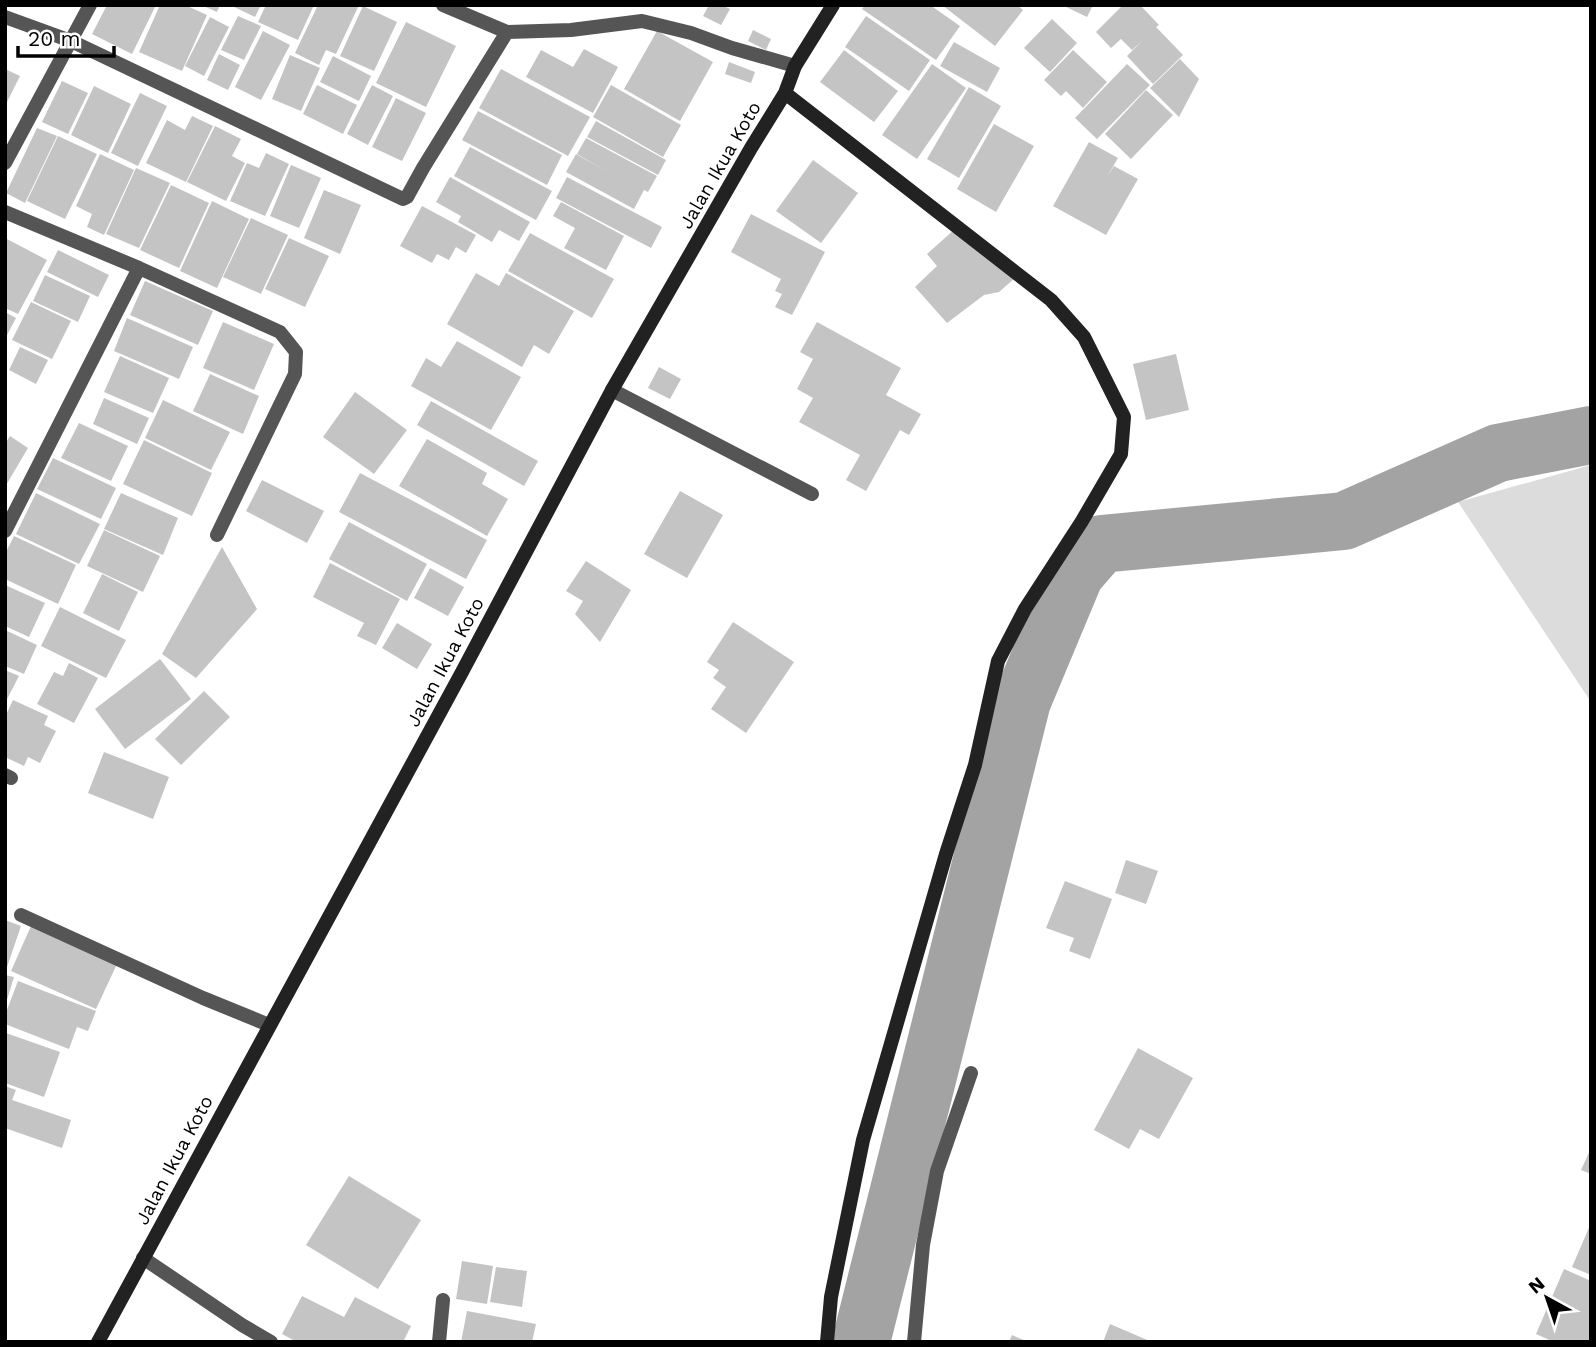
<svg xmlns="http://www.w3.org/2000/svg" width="1596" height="1347" font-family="'Work Sans',sans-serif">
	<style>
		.green { fill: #dcdcdc }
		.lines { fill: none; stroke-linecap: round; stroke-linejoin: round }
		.river { stroke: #a3a3a3; stroke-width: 58 }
		.building { fill: #c4c4c4 }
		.lane { stroke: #555; stroke-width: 14 }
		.street { stroke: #555; stroke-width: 14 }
		.secondary { stroke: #222; stroke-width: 14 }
		.labels { text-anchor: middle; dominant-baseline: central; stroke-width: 5; stroke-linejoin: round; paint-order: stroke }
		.street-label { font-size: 19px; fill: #000; stroke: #fff }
	</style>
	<rect width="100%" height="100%" fill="#fff"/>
	<path class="green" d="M1591,465V702L1458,502Z"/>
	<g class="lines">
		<path class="river" d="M861,1342L1022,701L1075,574L1101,544L1344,521L1498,453L1591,435"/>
	</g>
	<path class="building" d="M107,5H156L132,54L92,34Z
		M160,5H185L207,15L182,71L139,52Z
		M201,5H220L217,12Z
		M230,5H261L255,17Z
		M266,5H314L298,40L258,22Z
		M318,5H359L336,54L326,50L319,65L295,53Z
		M709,5H722L730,9L721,25L703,16Z
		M865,5H930L960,26L936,60L862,9Z
		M942,5H1017L1023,10L995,46Z
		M1062,5H1093L1087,17Z
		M1123,5H1140L1159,25L1156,27L1183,55L1153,84L1127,56L1143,40L1132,50L1121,39L1111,48L1096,32Z
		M363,6L397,22L374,71L340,56Z
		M238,16L261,26L244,60L221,50Z
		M866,16L930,60L909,91L845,47Z
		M210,17L229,27L204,76L185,66Z
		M1052,19L1077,43L1050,72L1024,48Z
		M406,22L456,46L426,107L376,83Z
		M753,30L771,39L766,50L748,41Z
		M263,31L290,45L261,100L235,87Z
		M657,31L713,62L680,121L624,89Z
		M954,42L1000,68L987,92L940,66Z
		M584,49L618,67L593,113L526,77L541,50L573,67Z
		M844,50L898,91L874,122L820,82Z
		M1073,50L1107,82L1083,108L1066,91L1061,96L1044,80Z
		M219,54L240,65L228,90L207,80Z
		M290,55L320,68L301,111L272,99Z
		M333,56L371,76L359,101L320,82Z
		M1180,59L1199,79L1179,117L1150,88Z
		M729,62L755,72L751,83L725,74Z
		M932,64L966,88L917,159L882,135Z
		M1127,64L1150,85L1097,139L1075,118Z
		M5,69L20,76L5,106Z
		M501,69L590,117L568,156L479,108Z
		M62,81L88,93L68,134L42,122Z
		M317,85L357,105L343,134L303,114Z
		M372,85L393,96L368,145L347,134Z
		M611,85L681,125L663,157L593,117Z
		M94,86L131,104L108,153L71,135Z
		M969,87L1001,106L959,178L927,159Z
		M1146,90L1173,115L1131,159L1105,134Z
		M140,93L167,106L138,166L111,153Z
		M396,98L426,113L402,161L372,147Z
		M478,111L562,155L547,185L462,140Z
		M192,116L213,126L186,182L146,163L167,120L185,130Z
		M596,121L666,160L658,175L587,137Z
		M994,124L1034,146L996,212L957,189Z
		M215,126L241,139L232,156L245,163L226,201L187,182Z
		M37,128L57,136L25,203L6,193Z
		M58,136L97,154L65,219L27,201Z
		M586,138L657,176L648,192L644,190L634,209L566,172L576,154L608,172L577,154Z
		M1089,142L1118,158L1107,177L1114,166L1138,179L1106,235L1053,206Z
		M470,147L552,191L536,220L454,176Z
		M266,153L289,164L265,216L230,201L247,163L259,168Z
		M100,154L134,170L104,235L87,227L92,214L76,206Z
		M813,160L858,193L821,243L776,211Z
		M291,165L321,178L299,228L270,216Z
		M136,168L170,183L139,248L106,234Z
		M450,177L530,222L519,241L499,230L492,242L458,222L461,216L436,202Z
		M567,177L662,227L651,248L556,198Z
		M171,185L209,203L179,268L140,250Z
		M324,190L361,205L340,254L304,238Z
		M212,201L249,219L217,288L180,271Z
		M561,202L624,236L606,270L564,248L575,228L553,216Z
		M422,206L476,235L466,253L456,247L449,260L437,254L432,263L400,246Z
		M751,214L825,252L792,315L775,307L782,294L775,291L781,279L731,252Z
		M251,218L288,235L261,294L223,277Z
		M955,229L1015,278L999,292L984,295L947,323L915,287L937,266L927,254Z
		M530,233L614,279L592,318L508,271Z
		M5,238L47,260L18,314L5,308Z
		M289,238L329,256L305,307L265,289Z
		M58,250L109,275L98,297L47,272Z
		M476,273L499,286L506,273L574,311L549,354L534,345L522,367L447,324Z
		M45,275L90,296L78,322L33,301Z
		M145,281L213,311L198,345L130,315Z
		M31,302L71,321L52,359L12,340Z
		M5,312L16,318L5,339Z
		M127,318L193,347L179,379L114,351Z
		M223,322L274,344L254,390L203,368Z
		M817,322L901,368L886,395L921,414L909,435L900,430L866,491L846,480L860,455L799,422L813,398L797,389L813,359L800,352Z
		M457,341L521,377L491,430L411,386L426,358L441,367Z
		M20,347L48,360L36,384L9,370Z
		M1176,354L1189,410L1146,420L1133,364Z
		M120,356L169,378L153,413L104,392Z
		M659,367L681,379L670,399L648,388Z
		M210,374L259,396L243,434L193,411Z
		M355,392L407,430L374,474L323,437Z
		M104,398L149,418L137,444L93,424Z
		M163,400L230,432L211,470L145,438Z
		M431,401L538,461L524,486L417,425Z
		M79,423L128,446L111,481L61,458Z
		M10,436L28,448L5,487V444Z
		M427,439L487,473L482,484L508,499L487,536L399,486Z
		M144,440L212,473L192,516L123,484Z
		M53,458L116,488L101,519L37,489Z
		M360,473L487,540L466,579L339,512Z
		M262,480L324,511L307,543L246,511Z
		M680,491L723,515L687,578L644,554Z
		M36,493L100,524L79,564L16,534Z
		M121,493L178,518L163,555L104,529Z
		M349,522L427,564L407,601L329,559Z
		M104,530L160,556L143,592L87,566Z
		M14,536L76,565L58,604L5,579V554Z
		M222,547L257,609L196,678L162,654Z
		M586,561L631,590L600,642L575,614L583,601L566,591Z
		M330,563L400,599L376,645L357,636L364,623L313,597Z
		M430,568L464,587L448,616L414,598Z
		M102,574L138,592L119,631L83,613Z
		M5,585L45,603L29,637L5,626Z
		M60,607L126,640L106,678L41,646Z
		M733,622L794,662L746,733L711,709L726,687L713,678L719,670L707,662Z
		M397,623L432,644L417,669L382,648Z
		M5,630L37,645L24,674L5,666Z
		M160,659L191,699L125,749L95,709Z
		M69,663L98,678L74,723L37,704L54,672L63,676Z
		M5,670L19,676L5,703Z
		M204,691L230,717L181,765L155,739Z
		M13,700L48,716L44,725L56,731L40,763L28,757L24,766L5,757V717Z
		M104,752L169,777L153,819L88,793Z
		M1126,860L1158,871L1146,904L1115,893Z
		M1065,881L1112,899L1090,959L1069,951L1074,938L1046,928Z
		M5,920L21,926L6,970H5Z
		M31,926L117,964L96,1009L11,971Z
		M5,975L14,977L6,1003H5Z
		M18,981L96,1011L88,1031L77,1027L69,1049L5,1024V1015Z
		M6,1033L60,1052L44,1097L5,1083Z
		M1138,1048L1193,1078L1159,1139L1140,1129L1129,1149L1094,1130Z
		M5,1086L16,1090L12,1100L71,1120L62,1148L5,1128Z
		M1591,1148V1174L1581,1170Z
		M349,1176L421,1220L378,1289L306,1245Z
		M1591,1223V1275L1572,1267Z
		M462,1261L493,1266L487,1304L456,1299Z
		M496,1267L527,1271L522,1307L490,1302Z
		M1564,1269L1591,1281V1342H1554L1536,1334Z
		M302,1296L344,1317L355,1297L411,1326L403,1342H297L282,1334Z
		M467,1311L536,1324L532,1342H461Z
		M1110,1324L1152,1342H1103Z
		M1012,1335L1028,1342H1009Z"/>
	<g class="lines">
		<path class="lane" d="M612,390L812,494"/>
		<path class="street" d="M443,5L507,32L571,30L642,21L691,33L732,48L795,66
			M5,17L71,41L403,199L407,197L423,168L507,32
			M5,163L90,5
			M5,212L139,268L280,332L296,352L295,374L217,535
			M5,531L139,268
			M5,775L11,778
			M21,915L203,998L269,1025
			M143,1258L242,1325L271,1342
			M439,1342L443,1300
			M914,1342L923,1245L937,1171L971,1073"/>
		<path class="secondary" d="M785,93L1051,300L1084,337L1124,417L1121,454L1082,521L1025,609L998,661L975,765L946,854L863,1140L831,1297L827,1342
			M98,1342L462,672L612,390L751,148L785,93L795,66L833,5"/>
	</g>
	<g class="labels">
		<g class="street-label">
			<text transform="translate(720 165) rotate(-60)">Jalan Ikua Koto</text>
			<text transform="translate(445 662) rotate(-62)">Jalan Ikua Koto</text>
			<text transform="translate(174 1160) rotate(-62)">Jalan Ikua Koto</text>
		</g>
	</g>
	<rect width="1596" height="1347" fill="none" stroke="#000000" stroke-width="14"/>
	<g transform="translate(1547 1298) rotate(320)" stroke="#ffffff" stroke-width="5" paint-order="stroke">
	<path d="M0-5L12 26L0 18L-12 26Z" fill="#000000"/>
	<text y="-10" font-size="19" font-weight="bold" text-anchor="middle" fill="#000000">N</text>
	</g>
	<path d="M18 46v10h96v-10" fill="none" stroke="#000000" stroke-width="3.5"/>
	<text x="28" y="46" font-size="21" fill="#000000" stroke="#ffffff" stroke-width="5" paint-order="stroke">20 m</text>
</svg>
